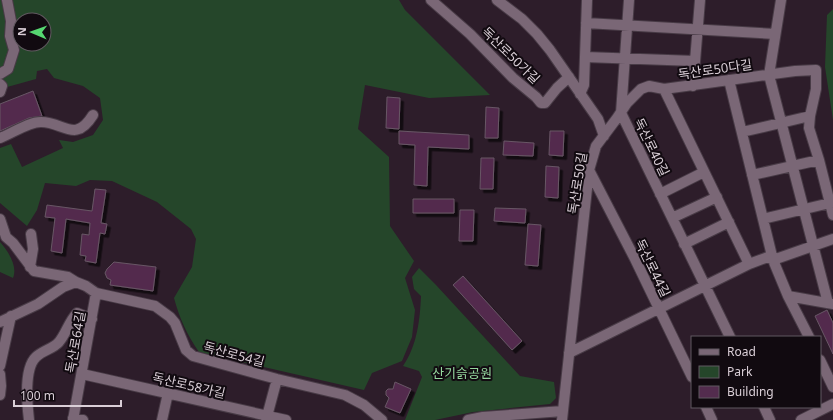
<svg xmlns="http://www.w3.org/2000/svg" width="833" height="420" font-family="'Noto Sans','Noto Sans KR',sans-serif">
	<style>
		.green { fill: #25462a; fill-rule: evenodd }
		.building { fill: #532c4e; stroke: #685665; filter: url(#shadow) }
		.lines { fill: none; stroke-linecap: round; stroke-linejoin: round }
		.minor-casing { stroke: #483b46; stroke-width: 12 }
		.minor { stroke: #7a6776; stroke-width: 10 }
		.labels { text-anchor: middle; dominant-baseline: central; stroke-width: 4; stroke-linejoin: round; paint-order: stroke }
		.street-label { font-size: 13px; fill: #dacfd7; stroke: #110a10 }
		.park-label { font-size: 13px; fill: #94d79d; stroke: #110a10 }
	</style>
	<defs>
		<filter id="shadow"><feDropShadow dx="3.5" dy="3.5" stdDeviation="0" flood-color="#0009"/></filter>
	</defs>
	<rect width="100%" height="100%" fill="#2d1d2a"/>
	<path class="green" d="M0,0H399L405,10L490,95L429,98L365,85L358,129L389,157L390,226L414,261L405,278L415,310L412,337L402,361L372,373L364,390L199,352C187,335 179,317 174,298L192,267L196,239L191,229L157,202L112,181L90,180L76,186L45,183L37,210L27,226L0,203V148L11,144L22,167L63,148L59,140L73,142L93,135L103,120L100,98L83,86L54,78L47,69L37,71L36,79L0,89ZM20,20H44V44H20Z
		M833,9V120L825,67L827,15Z
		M0,242C8,251 18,266 13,278L0,272Z
		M419,268L436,285L520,376L554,382L556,398L550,404L473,412L435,420H405L422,377L419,371L403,366C417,346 420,320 421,296L414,289L412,277Z"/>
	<path class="building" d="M33,91L42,116L29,118L0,131V104Z
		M387,97L400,98L399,129L386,128Z
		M486,107L499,108L498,138H485Z
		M399,131L469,135V149L428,147L427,186L414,185L415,145L399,144Z
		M550,131H564L563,156L549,155Z
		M504,141L534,143L533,156L503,155Z
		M481,158H494L493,189H480Z
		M546,166L559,167L558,198L545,197Z
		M95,189L106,190L101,223L107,224L105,234L100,233L96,263L85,261L86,256L80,255L82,234L89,235L90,223L66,219L62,253L51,251L55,218L45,217L47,205L92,211Z
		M413,199H454V213H413Z
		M495,208L526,209L525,223L494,221Z
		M460,210H474L473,241H459Z
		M528,224L541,225L538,266L525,265Z
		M114,262L156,267L153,291L110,285L111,280L107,278L105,273L107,269Z
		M463,276L522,341L512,350L453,285Z
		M827,310L833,323V354L815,316Z
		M395,382L411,389L400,413L385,407L389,398L386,395V391L388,389H393Z"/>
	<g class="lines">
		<g class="minor-casing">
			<path id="minor" d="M431,0L470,34L513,78L536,97L541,103H545L557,88L569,77
				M497,0L522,19L537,34L550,50L598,119L604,136
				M629,0L621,113L730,337
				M781,0L769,75L828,303
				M586,23L775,34
				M585,57L695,61
				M0,74L8,69L14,50L10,36L11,21L7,0
				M729,80L773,260L788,296L809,337
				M0,84L2,86L0,92
				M693,86L700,0
				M664,89L749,264
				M580,94L584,85L587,0
				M742,132L810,116
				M0,138C13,133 28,122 41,122C64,122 75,144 93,115
				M589,170L635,259L692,377
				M752,175L819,160
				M660,194L704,172
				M672,218L717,197
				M0,219L6,237L13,243L34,271L68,277L76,282
				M763,219L830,203
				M684,244L729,222
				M30,267L33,249L31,234
				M788,296L833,304
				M0,322L38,304L63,287L76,282L86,286L96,293L155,306L170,317L175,323L186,350L193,356L277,379L345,395L364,405L382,420
				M569,353L749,264L768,257L773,260L833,239
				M820,360L833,387
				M0,366L11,316
				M0,374L1,386L0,395
				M82,374L286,420
				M706,407L712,420
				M764,407L770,420
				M73,418L83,420
				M29,420C27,404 24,368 36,357C43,350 53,349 59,342C67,332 68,323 77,313L92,319
				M73,420L96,293
				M162,420L168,393
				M266,420L277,379
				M468,420L483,417L563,411
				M562,420L589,170L596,146L617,118L627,103L641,89L649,86L664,89L795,71L816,70V89L810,116L809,128L819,160L833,215
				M801,420L833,404"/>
		</g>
		<use href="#minor" class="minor"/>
	</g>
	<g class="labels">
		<g class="street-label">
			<text transform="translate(511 55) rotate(44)">독산로50가길</text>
			<text transform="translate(715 69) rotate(-8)">독산로50다길</text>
			<text transform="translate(652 147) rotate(64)">독산로40길</text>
			<text transform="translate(577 183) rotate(-81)">독산로50길</text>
			<text transform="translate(653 268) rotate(64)">독산로44길</text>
			<text transform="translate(75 342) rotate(-80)">독산로64길</text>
			<text transform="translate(234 354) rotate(15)">독산로54길</text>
			<text transform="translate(189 385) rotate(13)">독산로58가길</text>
		</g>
		<g class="park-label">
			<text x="462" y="373">산기슭공원</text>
		</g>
	</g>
	<rect x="691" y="336" width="130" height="72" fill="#110a10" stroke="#615960"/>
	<rect x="699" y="349" width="20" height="6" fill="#7a6776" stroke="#615960"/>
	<text x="727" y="356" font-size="12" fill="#dacfd7">Road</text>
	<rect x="699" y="366" width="20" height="12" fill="#25462a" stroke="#615960"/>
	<text x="727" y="376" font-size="12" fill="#dacfd7">Park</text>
	<rect x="699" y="386" width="20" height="12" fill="#532c4e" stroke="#615960"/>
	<text x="727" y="396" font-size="12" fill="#dacfd7">Building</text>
	<g transform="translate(32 32) rotate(272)"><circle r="19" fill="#110a10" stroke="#615960"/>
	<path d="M0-3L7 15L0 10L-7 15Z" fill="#56d671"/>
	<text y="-6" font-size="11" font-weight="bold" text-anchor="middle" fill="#dacfd7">N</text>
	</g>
	<path d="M14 400v6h107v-6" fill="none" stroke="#dacfd7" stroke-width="2"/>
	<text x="20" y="400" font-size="12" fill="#dacfd7" stroke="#110a10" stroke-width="3" paint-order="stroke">100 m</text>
</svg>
